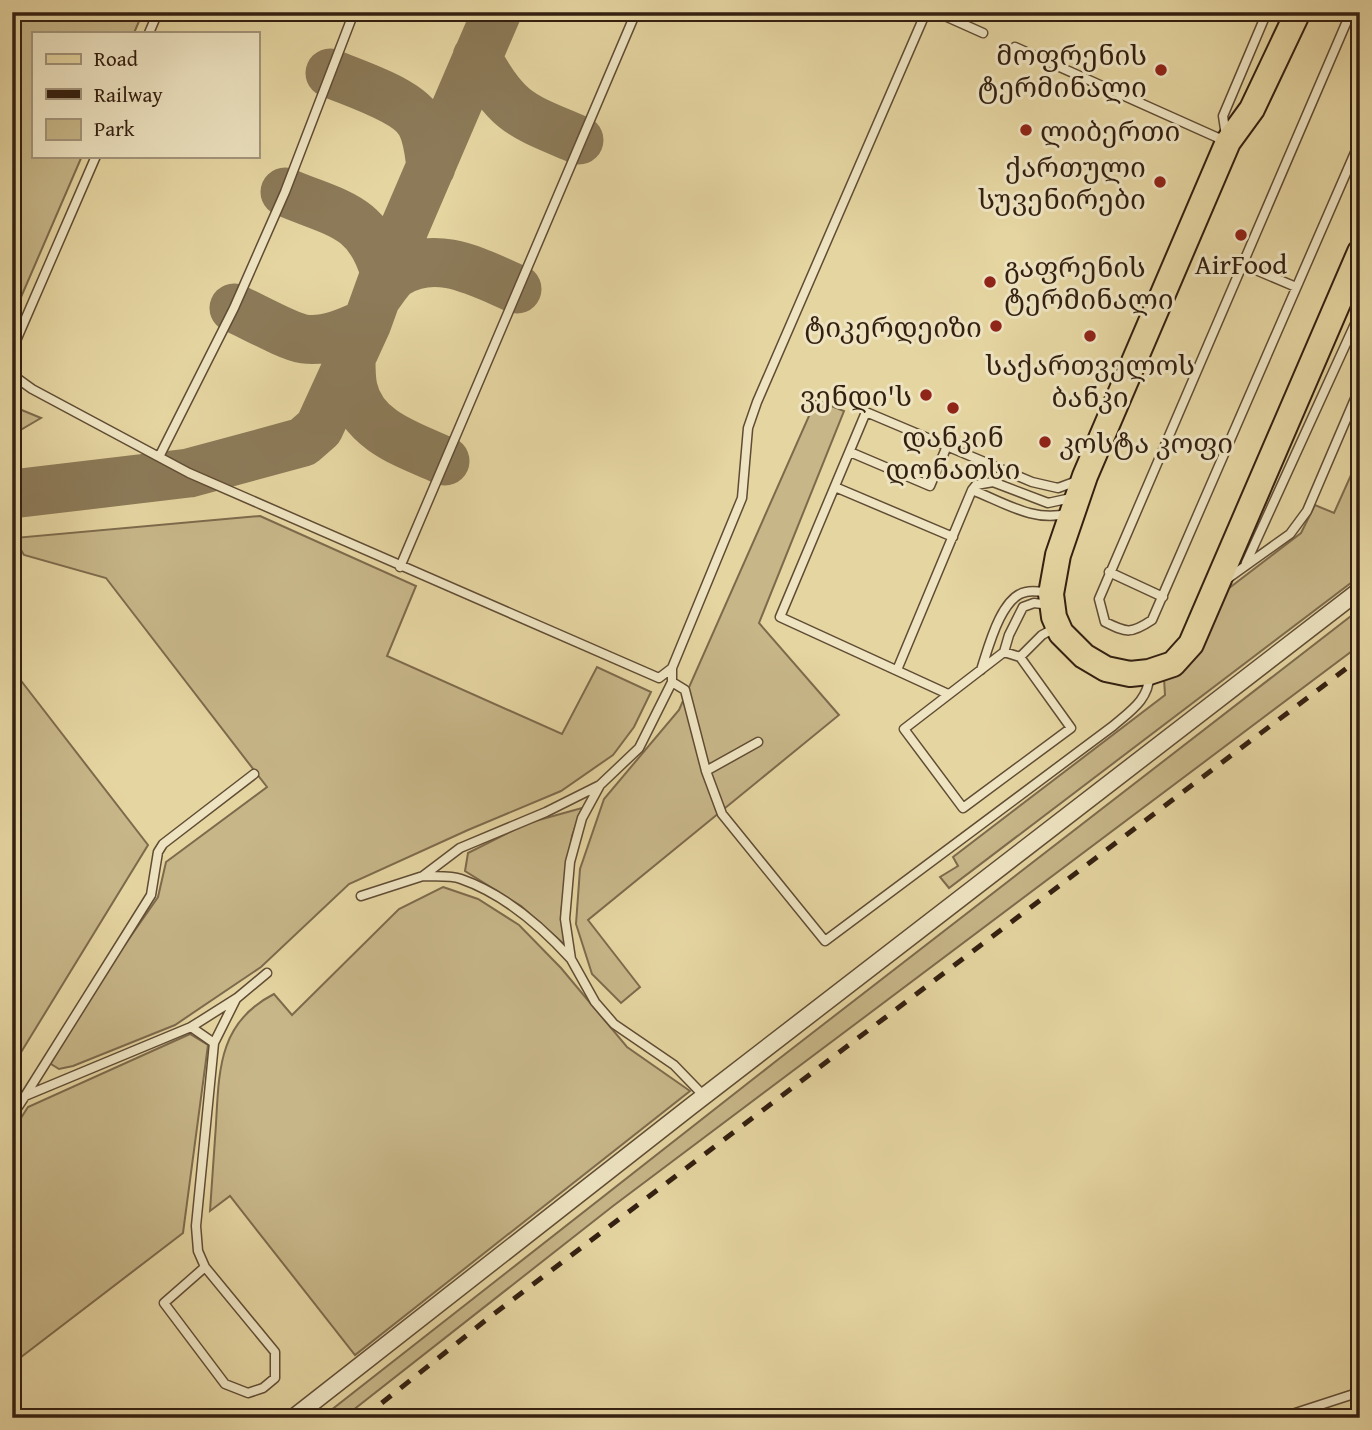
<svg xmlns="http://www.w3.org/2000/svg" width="1372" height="1430" font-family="'Gentium Book Plus','Noto Serif Georgian',serif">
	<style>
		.green { fill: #c7b688; stroke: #7d6a4c; stroke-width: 2 }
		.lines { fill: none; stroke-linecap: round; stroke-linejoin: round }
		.taxiway { stroke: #8c7a58; stroke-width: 49 }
		.service-casing { stroke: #604c34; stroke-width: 11 }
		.minor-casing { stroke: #604c34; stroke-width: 19 }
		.primary-casing { stroke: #331f10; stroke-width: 28 }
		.service { stroke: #eee4c2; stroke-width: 8 }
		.minor { stroke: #eee4c2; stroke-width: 16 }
		.primary { stroke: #e5d5a1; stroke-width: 24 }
		.rail { stroke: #331f10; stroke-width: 5; stroke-dasharray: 12 12; stroke-linecap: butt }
		.poi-dot { fill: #8f2418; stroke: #eee4c2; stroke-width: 2.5 }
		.labels { text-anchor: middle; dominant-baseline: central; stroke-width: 6; stroke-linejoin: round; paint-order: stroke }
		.poi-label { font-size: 28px; fill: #331f10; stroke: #eee4c2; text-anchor: end }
	</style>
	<rect width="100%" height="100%" fill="#e5d5a1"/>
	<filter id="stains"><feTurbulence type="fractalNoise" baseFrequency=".00286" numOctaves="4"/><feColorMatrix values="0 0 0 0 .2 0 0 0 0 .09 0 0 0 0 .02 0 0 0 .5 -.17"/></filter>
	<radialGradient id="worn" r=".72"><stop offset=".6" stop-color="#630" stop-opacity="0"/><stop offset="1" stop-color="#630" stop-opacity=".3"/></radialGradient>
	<path class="green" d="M12,12H143L134,33H33V156H82L12,318Z
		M816,400L844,411L759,623L839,715L588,920L640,987L621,1003L592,974L576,924L580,869L604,799L679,710Z
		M12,406L41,418L17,432L12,433Z
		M1360,455V576L949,888L940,877L958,866L953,857L1165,695L1164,678L1224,592L1301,533L1315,505L1334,513Z
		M260,516L416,586L387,656L562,734L597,667L651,692L634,727L613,755L561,791L468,830L349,884L261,967L175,1025L73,1066L59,1069L51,1064L52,1049L158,897L166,862L267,787L106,578L24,555L14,538Z
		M1360,609V645L613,1206L343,1418H321L780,1058Z
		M12,669L148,845L12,1067Z
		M582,808L572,836L561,913L565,945L521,906L465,871L468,853L528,823Z
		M443,887L478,899L519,925L561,968L627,1047L690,1091L355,1355L230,1196L210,1211C212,1182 214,1153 216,1124C219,1069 219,1022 274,994L292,1015L399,909Z
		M190,1034L208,1045L183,1233L12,1364V1132L28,1107Z"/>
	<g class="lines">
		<path class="taxiway" d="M477,57C507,114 523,116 579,140
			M330,73C355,84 409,100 421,124C428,137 429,152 431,167
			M285,192C336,214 368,214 385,273
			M376,298C382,291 389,278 397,273C437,248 479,273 517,289
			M234,308C250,315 289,337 304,339C326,342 348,332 367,323
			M351,360C351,369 351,379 353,388C362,431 409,445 445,461
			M12,494L189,473L303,442L319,428L367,323L385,273L497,12"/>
		<g class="service-casing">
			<path id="service" d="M354,12L285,192L234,308L159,457L189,473L659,678L672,668
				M936,12L983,33
				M1353,12L1347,21L1099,599L1105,622C1127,633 1131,634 1152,620L1360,141
				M149,33L158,12
				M1015,47L1225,141
				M1226,136L1223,116L1267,12
				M1244,265L1296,287
				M12,350L96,156
				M12,369L14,376L32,389L159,457
				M850,452L930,486L947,446
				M835,487L953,537
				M972,490C1001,501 1036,524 1068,513
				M1246,563L1360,313
				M400,567L636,12
				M1109,572L1163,597
				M1227,579L1290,534L1307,511L1360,387
				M1004,652L1020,657L1071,728L963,808L904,729Z
				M1004,652L1009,635L1023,607L1034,603L1050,605
				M1020,657L1042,635L1055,628
				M897,670L972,490L976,485L993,482L1048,503L1071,498
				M981,670C988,649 1001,596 1026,592C1033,590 1042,592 1048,593
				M672,682L685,690L706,771L722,814L825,941L1113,726C1129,712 1150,699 1149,675
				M948,694L780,617L866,412L1032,482L1058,488L1077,481
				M706,771L758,742
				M600,785L582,818L570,862L565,919L571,959L595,1002L614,1024L674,1065L704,1096
				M423,876C435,877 450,875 461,879C504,894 541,926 571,959
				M361,896L423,876L460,848L546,812L600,785L639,748L672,682V668L742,498L748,428L757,402L926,12
				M191,1027L25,1096L151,895L158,852L163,844L254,774
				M214,1043L236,999
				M12,1116L25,1096
				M205,1267L164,1303L225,1384L248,1393L263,1388L275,1378V1352L205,1267L198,1251L196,1226L214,1043L191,1027L237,998L267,973
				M1280,1418L1360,1392"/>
		</g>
		<g class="minor-casing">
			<path id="minor" d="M293,1418L690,1107L1360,590"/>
		</g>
		<g class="primary-casing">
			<path id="primary" d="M1298,12L1252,109L1228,142L1085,476L1058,555L1051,594L1054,617L1061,633L1084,656L1106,669L1130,674L1149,672L1173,664L1191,644L1360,252"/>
		</g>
		<use href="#service" class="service"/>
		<use href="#minor" class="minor"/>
		<use href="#primary" class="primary"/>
		<path class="rail" d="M363,1418L491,1316L1360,658"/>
	</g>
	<g class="poi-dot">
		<circle cx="1161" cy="70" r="7"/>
		<circle cx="1026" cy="130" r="7"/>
		<circle cx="1160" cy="182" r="7"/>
		<circle cx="1241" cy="235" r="7"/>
		<circle cx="990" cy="282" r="7"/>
		<circle cx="996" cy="326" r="7"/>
		<circle cx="1090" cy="336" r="7"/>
		<circle cx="926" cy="395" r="7"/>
		<circle cx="953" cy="408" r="7"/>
		<circle cx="1045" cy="442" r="7"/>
	</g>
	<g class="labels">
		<g class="poi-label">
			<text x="1147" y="54">მოფრენის<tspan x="1147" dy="32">ტერმინალი</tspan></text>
			<text x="1040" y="130" text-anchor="start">ლიბერთი</text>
			<text x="1146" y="166">ქართული<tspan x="1146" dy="32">სუვენირები</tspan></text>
			<text x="1241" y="263" text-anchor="middle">AirFood</text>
			<text x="1004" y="266" text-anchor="start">გაფრენის<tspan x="1004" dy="32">ტერმინალი</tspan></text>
			<text x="982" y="326">ტიკერდეიზი</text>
			<text x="1090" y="364" text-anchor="middle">საქართველოს<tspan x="1090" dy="32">ბანკი</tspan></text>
			<text x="912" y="395">ვენდი'ს</text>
			<text x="953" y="436" text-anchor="middle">დანკინ<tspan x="953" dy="32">დონათსი</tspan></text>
			<text x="1059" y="442" text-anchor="start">კოსტა კოფი</text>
		</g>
	</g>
	<rect width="1372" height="1430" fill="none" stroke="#e5d5a1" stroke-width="42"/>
	<rect x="14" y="14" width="1344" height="1402" fill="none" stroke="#331f10" stroke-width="3.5"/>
	<rect x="21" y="21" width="1330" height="1388" fill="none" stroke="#331f10" stroke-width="2"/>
	<rect x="32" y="32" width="228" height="126" fill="#eee4c2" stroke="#a3957b" stroke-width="2"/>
	<rect x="46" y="54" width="35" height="10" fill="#e5d5a1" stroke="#a3957b" stroke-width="2"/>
	<text x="94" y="66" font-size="21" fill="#331f10">Road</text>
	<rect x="46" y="89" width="35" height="10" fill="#331f10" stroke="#a3957b" stroke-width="2"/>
	<text x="94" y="102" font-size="21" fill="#331f10">Railway</text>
	<rect x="46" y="119" width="35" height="21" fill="#c7b688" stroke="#a3957b" stroke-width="2"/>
	<text x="94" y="136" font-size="21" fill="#331f10">Park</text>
	<rect width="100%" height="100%" filter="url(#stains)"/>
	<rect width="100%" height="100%" fill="url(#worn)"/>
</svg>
